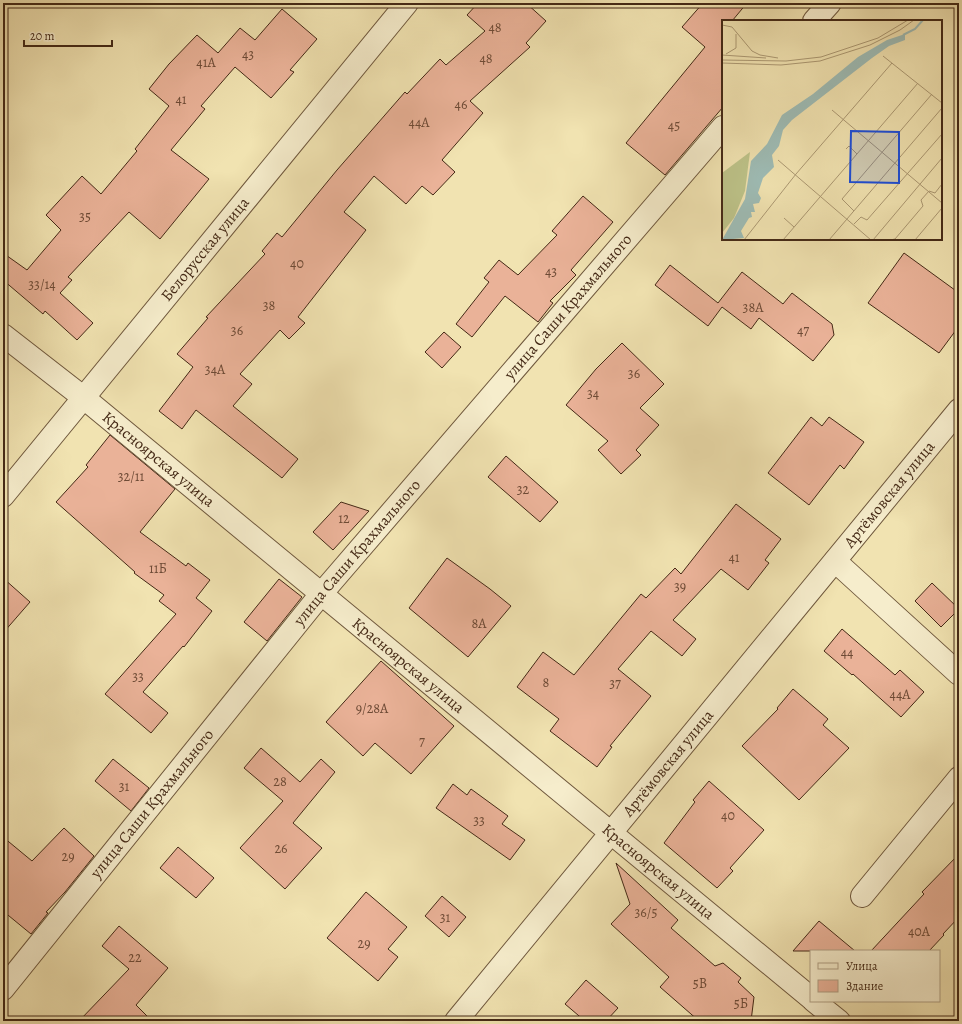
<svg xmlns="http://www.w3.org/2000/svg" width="962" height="1024" font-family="Alegreya,serif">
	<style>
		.building { fill: #eab298; stroke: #442916 }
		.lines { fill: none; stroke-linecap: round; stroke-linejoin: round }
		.minor-casing { stroke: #6f583d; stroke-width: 24 }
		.minor { stroke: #f6edcc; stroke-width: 22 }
		.labels { text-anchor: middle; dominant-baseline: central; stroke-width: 4; stroke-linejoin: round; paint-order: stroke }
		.number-label { font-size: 14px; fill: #6e4b36 }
		.street-label { font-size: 16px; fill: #442916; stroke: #f6edcc }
		.inset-river { fill: none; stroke: #9ebcb5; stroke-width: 2 }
		.inset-road { fill: none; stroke: #ac9973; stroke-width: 1 }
		.view { fill: #1d4ed8; fill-opacity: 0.15; stroke: #1d4ed8; stroke-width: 2 }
		.inset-edge { fill: none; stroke: #442916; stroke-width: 2 }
	</style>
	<rect width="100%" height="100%" fill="#f1e3b1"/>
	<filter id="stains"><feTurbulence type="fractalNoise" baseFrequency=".005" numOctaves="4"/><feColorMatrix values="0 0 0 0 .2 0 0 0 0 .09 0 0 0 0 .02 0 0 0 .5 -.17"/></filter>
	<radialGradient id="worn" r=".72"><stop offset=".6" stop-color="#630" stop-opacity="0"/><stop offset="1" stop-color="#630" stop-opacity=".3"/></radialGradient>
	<path class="building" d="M478,3H526L546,21L526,43L530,47L470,101L483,113L442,160L455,172L433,195L422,186L406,204L374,176L344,212L366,230L298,317L305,323L289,339L280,330L240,374L252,384L233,406L298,459L282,478L196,410L182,429L159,411L193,367L177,354L208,318L206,317L265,254L262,251L277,233L282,237L337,170L405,92L407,94L440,59L446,65L485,31L467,15Z
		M703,3H747L732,21H723V107L665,175L626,143L705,47L682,27Z
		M282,9L317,39L290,70L294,72L271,98L235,67L201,106L205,109L171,150L209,179L160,239L129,212L68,277L72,280L60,293L93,323L77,340L45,311L43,314L3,280V253L27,270L61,230L46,215L82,176L101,194L137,151L135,149L169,106L149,89L169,64L197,35L218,53L240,28L255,40Z
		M583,196L613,222L571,270L576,275L550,301L553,303L538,322L505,296L472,337L456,324L489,282L484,278L499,260L518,275L557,235L552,231Z
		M904,253L959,293V326L939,353L868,303Z
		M670,265L718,303L742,272L783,304L792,293L832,324L834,335L813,361L759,318L751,329L722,307L708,326L655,285Z
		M444,332L461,347L442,368L425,352Z
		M622,343L664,384L640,408L659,425L636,450L641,455L621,474L598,450L608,441L566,405L596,369Z
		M811,417L822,426L829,417L864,442L844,469L840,465L809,505L768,473Z
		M110,435L175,489L140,532L186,566L188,563L210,580L196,598L212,611L184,647L183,646L143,692L168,713L151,733L105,694L176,614L159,601L164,595L134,573L135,572L56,502L88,467L86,465Z
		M506,456L558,502L540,522L488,477Z
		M341,502L369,511L333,550L313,532Z
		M736,504L781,539L765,560L769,563L748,590L721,569L673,620L696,639L682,656L651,631L618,669L651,696L610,746L612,747L597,767L550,731L559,719L517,687L543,652L574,675L641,594L646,598L675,568L681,574Z
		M447,558L490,589L511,606L468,657L409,608Z
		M3,578L30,602L3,633Z
		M279,579L302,597L267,641L244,622Z
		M932,583L959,609L941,627L915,601Z
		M842,629L895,675L900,670L924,692L901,717L853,674L852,675L824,651Z
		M381,661L454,726L411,774L375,743L363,756L326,722Z
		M793,689L828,719L823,725L849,748L799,800L742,746L778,709L777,708Z
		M261,748L300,782L321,759L335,772L293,823L322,848L285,889L240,848L283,801L244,768Z
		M113,759L149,788L131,811L95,781Z
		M709,781L764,830L730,868L733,871L717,888L664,843L695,802L693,800Z
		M453,784L467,795L471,789L508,816L502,824L525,840L510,860L436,808Z
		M64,828L94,856L65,892L46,912L48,913L31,934L3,911V837L32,861Z
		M178,847L214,878L196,898L160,868Z
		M959,854V917L943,934L944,935L929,951H871L924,894L922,892Z
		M616,863L678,920L671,928L715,966L723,963L741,978L738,982L754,997L751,1021H699L660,987L669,977L611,924L630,904Z
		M366,892L407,927L388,949L398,957L378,981L327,938Z
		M442,896L466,917L449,937L425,916Z
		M819,921L855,951H793Z
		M119,926L168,968L136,1005L152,1021H79L129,969L102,946Z
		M586,980L618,1008L606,1021H585L565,1004Z"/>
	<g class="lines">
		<g class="minor-casing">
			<g id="minor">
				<path d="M814,21L830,3"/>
				<path id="s1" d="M3,335L84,398L811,998"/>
				<path id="s2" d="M3,496L407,3"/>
				<path d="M835,561L959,674"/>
				<path d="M862,896L959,778"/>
				<path id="s3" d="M3,989L321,594L723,127"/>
				<path d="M814,1001L839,1021"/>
				<path id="s4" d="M456,1021L959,410"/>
			</g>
		</g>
		<use href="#minor" class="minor"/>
	</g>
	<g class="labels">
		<g class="number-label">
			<text x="495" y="27">48</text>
			<text x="248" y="54">43</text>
			<text x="486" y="58">48</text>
			<text x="206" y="62">41А</text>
			<text x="181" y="99">41</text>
			<text x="461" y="104">46</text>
			<text x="419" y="122">44А</text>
			<text x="674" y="125">45</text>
			<text x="85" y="216">35</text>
			<text x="297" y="263">40</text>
			<text x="551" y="271">43</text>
			<text x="42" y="284">33/14</text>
			<text x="269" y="305">38</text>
			<text x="753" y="307">38А</text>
			<text x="237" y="330">36</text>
			<text x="803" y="330">47</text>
			<text x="215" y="369">34А</text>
			<text x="634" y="373">36</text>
			<text x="593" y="393">34</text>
			<text x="131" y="476">32/11</text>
			<text x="523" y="489">32</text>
			<text x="344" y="518">12</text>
			<text x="734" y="557">41</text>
			<text x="158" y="568">11Б</text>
			<text x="680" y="586">39</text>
			<text x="479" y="623">8А</text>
			<text x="847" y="652">44</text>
			<text x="138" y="676">33</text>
			<text x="546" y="682">8</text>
			<text x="615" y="683">37</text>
			<text x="900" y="694">44А</text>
			<text x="372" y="708">9/28А</text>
			<text x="422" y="741">7</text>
			<text x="280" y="781">28</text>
			<text x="124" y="786">31</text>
			<text x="728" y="815">40</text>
			<text x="479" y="820">33</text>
			<text x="281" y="848">26</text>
			<text x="68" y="856">29</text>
			<text x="646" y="912">36/5</text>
			<text x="445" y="917">31</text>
			<text x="919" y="931">40А</text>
			<text x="364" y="943">29</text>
			<text x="135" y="957">22</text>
			<text x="700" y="983">5В</text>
			<text x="741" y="1003">5Б</text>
		</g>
		<g class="street-label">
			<text stroke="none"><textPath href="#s2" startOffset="319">Белорусская улица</textPath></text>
			<text stroke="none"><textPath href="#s3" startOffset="886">улица Саши Крахмального</textPath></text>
			<text stroke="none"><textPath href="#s1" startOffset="199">Красноярская улица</textPath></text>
			<text stroke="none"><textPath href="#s4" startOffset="682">Артёмовская улица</textPath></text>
			<text stroke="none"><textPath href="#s3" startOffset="562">улица Саши Крахмального</textPath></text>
			<text stroke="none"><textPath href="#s1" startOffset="523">Красноярская улица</textPath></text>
			<text stroke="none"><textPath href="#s4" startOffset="334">Артёмовская улица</textPath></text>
			<text stroke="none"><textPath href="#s3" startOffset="238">улица Саши Крахмального</textPath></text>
			<text stroke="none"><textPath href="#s1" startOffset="847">Красноярская улица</textPath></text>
		</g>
	</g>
	<g transform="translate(722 20)">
		<rect width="220" height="220" fill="#f1e3b1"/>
		<path d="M28,132L23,171L12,198L0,213V153Z" fill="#bdc389"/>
		<path d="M183,14V20L167,26L150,38L70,100L61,110L57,126L50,135L52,147L41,158L36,173L39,178L37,183L31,184L33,192H29L30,197L27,198L19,211L22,218L0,220L23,179L29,141L45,124L60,95L91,74L136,37L165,20Z" fill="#9ebcb5"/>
		<path class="inset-river" d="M181,15L193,9L201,0"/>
		<path class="inset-road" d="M0,5L10,7L30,31L38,35L56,38M4,34L14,28V14M0,35L44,38M161,36L220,83M0,40L64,41L99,37L156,18L186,0M0,43L59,45L98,41L148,25L178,10L192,0M110,90L220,183M124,129L127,126L135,134M56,140L149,220M132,191L120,179L210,74M62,198L72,207M132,204L139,197L145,200L220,114M22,220L74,154L170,43M61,220L196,63M107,220L220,88M151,220L220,138M168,220L173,219L201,186L199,180L207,171L213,173L220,164M193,220L220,188"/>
		<path class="view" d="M129,111L177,112V163L128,162Z"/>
		<rect width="220" height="220" class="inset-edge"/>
	</g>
	<rect width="962" height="1024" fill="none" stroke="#f1e3b1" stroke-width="16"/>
	<rect x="4" y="4" width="954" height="1016" fill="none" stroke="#442916" stroke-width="2"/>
	<rect x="8" y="8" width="946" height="1008" fill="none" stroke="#442916"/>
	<rect x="810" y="950" width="130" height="52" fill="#f6edcc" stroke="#af9f83"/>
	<rect x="818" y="963" width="20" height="6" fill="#f6edcc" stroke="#af9f83"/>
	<text x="846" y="970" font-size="12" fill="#442916">Улица</text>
	<rect x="818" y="980" width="20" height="12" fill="#eab298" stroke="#af9f83"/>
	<text x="846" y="990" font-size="12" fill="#442916">Здание</text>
	<path d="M24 40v6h88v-6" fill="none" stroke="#442916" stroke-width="2"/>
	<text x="30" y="40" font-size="12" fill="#442916" stroke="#f6edcc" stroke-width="3" paint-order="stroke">20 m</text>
	<rect width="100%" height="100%" filter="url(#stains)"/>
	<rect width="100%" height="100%" fill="url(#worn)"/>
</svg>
